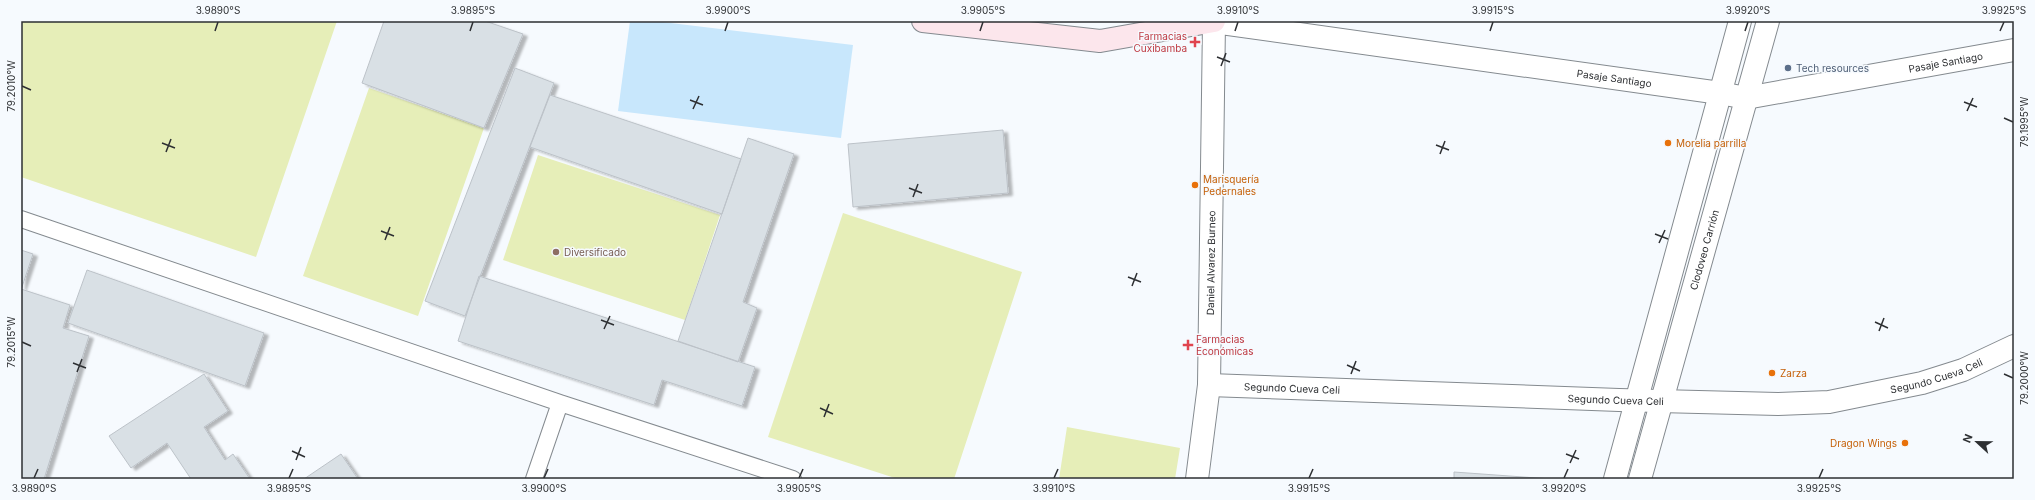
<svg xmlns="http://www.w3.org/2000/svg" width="2035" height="500" font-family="Inter,sans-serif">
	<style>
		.green { fill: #e6eeb8 }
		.water { fill: #c8e7fc }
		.building { fill: #d9e0e5; stroke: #bcc2c8; filter: url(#shadow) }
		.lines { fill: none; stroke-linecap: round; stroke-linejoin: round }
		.lane-casing { stroke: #848a8f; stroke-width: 18 }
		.street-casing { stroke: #848a8f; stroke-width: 24 }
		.secondary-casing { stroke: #848a8f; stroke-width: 24 }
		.lane { stroke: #fff; stroke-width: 16 }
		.street { stroke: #fff; stroke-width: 22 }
		.secondary { stroke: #fce6ec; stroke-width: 22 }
		.ticks { fill: none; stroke: #2d2f32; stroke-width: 1.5 }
		.health-dot { fill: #e0444e; stroke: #f6fafe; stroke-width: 1.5 }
		.service-dot { fill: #5c6f8a; stroke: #f6fafe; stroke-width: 1.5 }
		.food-dot { fill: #e8710a; stroke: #f6fafe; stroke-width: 1.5 }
		.education-dot { fill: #8d6e63; stroke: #f6fafe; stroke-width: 1.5 }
		.labels { text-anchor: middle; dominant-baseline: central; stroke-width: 3; stroke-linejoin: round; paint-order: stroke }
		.health-label { font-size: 10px; fill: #be3a42; stroke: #f6fafe; text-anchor: end }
		.street-label { font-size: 10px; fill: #2d2f32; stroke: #f6fafe }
		.service-label { font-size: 10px; fill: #4e5e75; stroke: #f6fafe; text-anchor: start }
		.food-label { font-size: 10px; fill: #c56008; stroke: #f6fafe; text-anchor: start }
		.education-label { font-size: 10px; fill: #785e54; stroke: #f6fafe; text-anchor: start }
		.neatline { fill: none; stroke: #2d2f32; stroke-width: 1.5 }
		.ticks-label { font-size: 10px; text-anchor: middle; fill: #2d2f32 }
	</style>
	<defs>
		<filter id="shadow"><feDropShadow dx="4.5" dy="2.5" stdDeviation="1" flood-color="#0004"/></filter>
	</defs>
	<rect width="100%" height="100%" fill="#f6fafe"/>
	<path class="green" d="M21,21H337L256,257L21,177Z
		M369,88L484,128L418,316L303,276Z
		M538,155L720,215L685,320L503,260Z
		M843,213L1022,272L954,479H898L768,437Z
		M1067,427L1180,448L1175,479H1059Z"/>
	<path class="water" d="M630,21H654L853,45L841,138L618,111Z"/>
	<path class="building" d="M384,21H485L523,34L484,128L362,83Z
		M515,68L554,83L465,316L425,301Z
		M550,95L741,159L722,214L530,147Z
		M1003,130L1008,193L853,207L848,144Z
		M748,138L794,154L743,302L757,308L738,362L678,341Z
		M21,250L33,254L21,290Z
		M87,270L264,333L245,386L68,323Z
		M479,276L755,367L742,406L662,380L654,405L458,341Z
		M21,289L70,305L63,328L89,336L44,479H21Z
		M204,374L228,411L204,427L225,460L233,454L250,479H191L167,443L131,468L109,436Z
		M341,454L358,479H304Z
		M1454,472L1551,479H1454Z"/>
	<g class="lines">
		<g class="lane-casing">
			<path id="lane" d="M21,219L560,403L793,479
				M534,479L560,403"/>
		</g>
		<g class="street-casing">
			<g id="street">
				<path id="s1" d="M1209,385L1619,400L1778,404L1829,402L1922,383L1963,370L2014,346"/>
				<path id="s2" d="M1197,479L1209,385L1214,22L1720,93L1746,98L2014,50"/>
				<path d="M1615,479L1740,21"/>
				<path id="s3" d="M1640,479L1768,21"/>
			</g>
		</g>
		<g class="secondary-casing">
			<path id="secondary" d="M923,21L1100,41L1214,21"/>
		</g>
		<use href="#lane" class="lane"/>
		<use href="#street" class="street"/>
		<use href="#secondary" class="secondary"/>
	</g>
	<path class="ticks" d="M215,31L218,22M470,31L473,22M725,31L728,22M980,31L983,22M1235,31L1238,22M1490,31L1493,22M1745,31L1748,22M2000,31L2004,22M1217,57L1230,62M1221,66L1226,53M22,86L31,90M690,100L703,105M1964,102L1977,107M693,109L699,96M1967,111L1973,98M2004,118L2013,122M162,143L175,148M1436,145L1449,150M166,152L171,139M1440,154L1445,141M909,188L922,193M913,197L918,184M381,231L394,236M1655,234L1668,239M385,240L390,227M1659,243L1665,230M1128,277L1141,282M1132,286L1137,273M601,320L614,325M1875,322L1888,328M604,329L610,316M1879,331L1884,318M22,342L31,346M73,363L86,368M1347,365L1360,371M77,372L82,359M1351,374L1356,361M2004,374L2013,378M820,408L833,414M824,417L829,404M292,451L305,457M1566,454L1579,459M296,460L301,447M1570,463L1576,450M34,478L38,469M289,478L293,469M544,478L548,469M799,478L803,469M1054,478L1058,469M1309,478L1313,469M1564,478L1568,469M1819,478L1823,469"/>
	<g class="health-dot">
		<path d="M1193 36h4v4h4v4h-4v4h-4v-4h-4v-4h4z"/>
		<path d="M1186 339h4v4h4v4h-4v4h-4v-4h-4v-4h4z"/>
	</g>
	<circle class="service-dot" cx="1788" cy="68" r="4"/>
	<g class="food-dot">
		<circle cx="1668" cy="143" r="4"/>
		<circle cx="1195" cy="185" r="4"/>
		<circle cx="1772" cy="373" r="4"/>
		<circle cx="1905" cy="443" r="4"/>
	</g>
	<circle class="education-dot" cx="556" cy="252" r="4"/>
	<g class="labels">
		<g class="health-label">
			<text x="1187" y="36">Farmacias<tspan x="1187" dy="12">Cuxibamba</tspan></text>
			<text x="1196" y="339" text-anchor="start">Farmacias<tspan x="1196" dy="12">Económicas</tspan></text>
		</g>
		<g class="street-label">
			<text stroke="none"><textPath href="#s2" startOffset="1198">Pasaje Santiago</textPath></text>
			<text stroke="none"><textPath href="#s2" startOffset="862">Pasaje Santiago</textPath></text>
			<text stroke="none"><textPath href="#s3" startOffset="238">Clodoveo Carrión</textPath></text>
			<text stroke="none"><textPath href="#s2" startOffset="217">Daniel Alvarez Burneo</textPath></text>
			<text stroke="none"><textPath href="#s1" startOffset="731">Segundo Cueva Celi</textPath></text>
			<text stroke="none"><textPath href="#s1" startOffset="83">Segundo Cueva Celi</textPath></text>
			<text stroke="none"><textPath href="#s1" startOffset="407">Segundo Cueva Celi</textPath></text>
		</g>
		<g class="service-label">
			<text x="1796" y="68">Tech resources</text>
		</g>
		<g class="food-label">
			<text x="1676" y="143">Morelia parrilla</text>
			<text x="1203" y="179">Marisquería<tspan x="1203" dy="12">Pedernales</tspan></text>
			<text x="1780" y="373">Zarza</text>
			<text x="1897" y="443" text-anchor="end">Dragon Wings</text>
		</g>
		<g class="education-label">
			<text x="564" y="252">Diversificado</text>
		</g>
	</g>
	<rect width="2035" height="500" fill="none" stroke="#f6fafe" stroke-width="44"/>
	<g transform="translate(1977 442) rotate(292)" stroke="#f6fafe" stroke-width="3" paint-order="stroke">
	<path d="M0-3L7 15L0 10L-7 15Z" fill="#2d2f32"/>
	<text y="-6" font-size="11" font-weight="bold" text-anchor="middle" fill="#2d2f32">N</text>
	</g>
	<rect x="22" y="22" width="1991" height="456" class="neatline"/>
	<g class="ticks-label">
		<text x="218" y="14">3.9890°S</text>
		<text x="473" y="14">3.9895°S</text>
		<text x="728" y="14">3.9900°S</text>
		<text x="983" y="14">3.9905°S</text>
		<text x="1238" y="14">3.9910°S</text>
		<text x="1493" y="14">3.9915°S</text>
		<text x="1748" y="14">3.9920°S</text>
		<text x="2004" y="14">3.9925°S</text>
		<text transform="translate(11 86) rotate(-90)" y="4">79.2010°W</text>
		<text transform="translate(2024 122) rotate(-90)" y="4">79.1995°W</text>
		<text transform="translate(11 342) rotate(-90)" y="4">79.2015°W</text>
		<text transform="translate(2024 378) rotate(-90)" y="4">79.2000°W</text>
		<text x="34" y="492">3.9890°S</text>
		<text x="289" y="492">3.9895°S</text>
		<text x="544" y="492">3.9900°S</text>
		<text x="799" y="492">3.9905°S</text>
		<text x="1054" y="492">3.9910°S</text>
		<text x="1309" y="492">3.9915°S</text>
		<text x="1564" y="492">3.9920°S</text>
		<text x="1819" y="492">3.9925°S</text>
	</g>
</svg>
